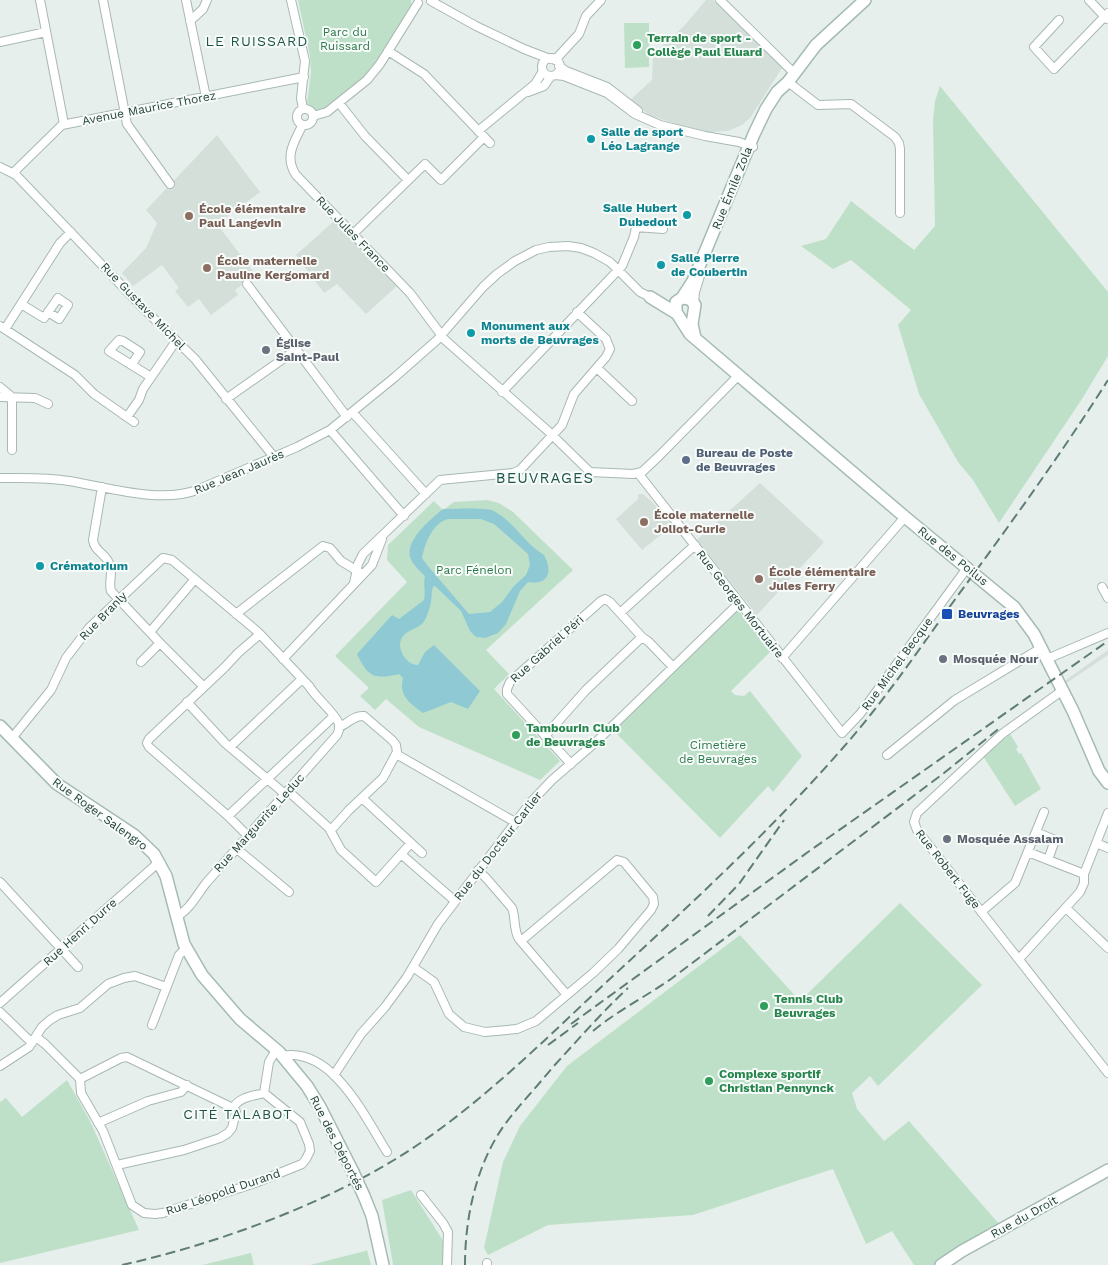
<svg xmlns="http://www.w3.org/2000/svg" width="1108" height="1265" font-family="'Work Sans',sans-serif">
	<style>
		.built { fill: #d4dfda }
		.green { fill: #bfe0c8 }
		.water { fill: #8ec9d4; fill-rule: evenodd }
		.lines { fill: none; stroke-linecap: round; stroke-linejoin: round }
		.street-casing { stroke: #a8b8b2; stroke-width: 10 }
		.secondary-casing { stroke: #a4bbb3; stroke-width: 14 }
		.street { stroke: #fff; stroke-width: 8 }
		.secondary { stroke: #fff; stroke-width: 11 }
		.rail { stroke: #5f7d75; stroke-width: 2; stroke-dasharray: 10 5; stroke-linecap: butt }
		.secondary-bridge-casing { stroke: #a4bbb3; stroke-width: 14; stroke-linecap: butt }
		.secondary-bridge { stroke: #fff; stroke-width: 11 }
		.leisure-dot { fill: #2e9e5b; stroke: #f7fbf9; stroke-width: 2 }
		.culture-dot { fill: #0f9aa8; stroke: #f7fbf9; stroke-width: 2 }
		.education-dot { fill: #8d6e63; stroke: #f7fbf9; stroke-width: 2 }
		.worship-dot { fill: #6b7280; stroke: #f7fbf9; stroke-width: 2 }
		.service-dot { fill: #5c6f8a; stroke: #f7fbf9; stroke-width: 2 }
		.transit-dot { fill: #1a4fb4; stroke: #f7fbf9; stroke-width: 2 }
		.labels { text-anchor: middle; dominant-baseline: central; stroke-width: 4; stroke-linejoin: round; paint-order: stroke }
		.park-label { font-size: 12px; fill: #2d7a4b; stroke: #f7fbf9 }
		.leisure-label { font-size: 12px; font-weight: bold; fill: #27864d; stroke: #f7fbf9; text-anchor: start }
		.street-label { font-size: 12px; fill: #24423a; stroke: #f7fbf9 }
		.culture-label { font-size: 12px; font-weight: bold; fill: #0d838f; stroke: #f7fbf9; text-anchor: start }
		.education-label { font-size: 12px; font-weight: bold; fill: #785e54; stroke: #f7fbf9; text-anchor: start }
		.worship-label { font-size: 12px; font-weight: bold; fill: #5b616d; stroke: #f7fbf9; text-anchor: start }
		.service-label { font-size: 12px; font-weight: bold; fill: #4e5e75; stroke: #f7fbf9; text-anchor: start }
		.transit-label { font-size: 12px; font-weight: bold; fill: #164399; stroke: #f7fbf9; text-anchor: start }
		.neighbourhood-label { font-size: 14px; letter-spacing: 1px; fill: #1f5548; stroke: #f7fbf9 }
		.quarter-label { font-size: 15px; letter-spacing: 1px; fill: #1f5548; stroke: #f7fbf9 }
	</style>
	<rect width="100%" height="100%" fill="#e6efeb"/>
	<path class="built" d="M706,0H713L782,68L750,118L742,125L728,131L710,132L684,127L649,115L630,100L652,80L653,54L684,26Z
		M217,135L260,192L217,224L255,274L235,290L238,295L211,315L199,299L188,307L175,291L179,288L162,265L133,286L122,273L146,248L157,223L146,210Z
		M334,221L397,286L366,314L337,284L324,293L296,255Z
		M760,483L824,542L757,615L697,540Z
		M638,494H643L653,503L672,526L642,550L616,519L638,499Z
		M1108,650V655L1065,684L1063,682Z"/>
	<path class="green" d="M298,0H411V5L368,74L326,110C317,112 313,110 307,103L311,73L310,56Z
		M624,23H649V67L625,68Z
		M940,86L1108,292V356L1082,399L999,523L973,480L958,462L919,394L898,325L911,310L851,260L833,269L801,246L826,239L851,201L914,250L935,226L933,120L935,101Z
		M487,500L499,503L513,512L573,570L486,650L509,674L494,689L560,761L540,780L419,727L386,699L375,710L360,696L369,688L335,656L407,582L387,560L388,545L434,501L443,510L454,502Z
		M738,610L771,651L731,691L735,695L744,696L750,691L802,756L773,792L768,786L720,838L613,730Z
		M1010,734L1018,747L1016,749L1019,754L1021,753L1041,789L1015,806L983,756Z
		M900,903L982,985L878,1086L870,1076L852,1093L857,1109L884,1141L909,1121L1000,1225L937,1265H914L892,1231L866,1244L833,1169L693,1215L548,1225L488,1255L484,1248L503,1162L520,1126L567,1066L740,935L800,1001Z
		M67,1080L90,1121L139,1230L0,1263V1102L6,1098L22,1117Z
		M411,1190L444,1242L443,1265H393L382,1200Z
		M367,1250L371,1265H310L365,1251Z
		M251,1253L254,1265H202Z"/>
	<path class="water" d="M443,509C452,509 487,507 494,511C514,522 525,544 544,555C553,571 549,586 528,582L520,591L506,624L498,633L485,638L476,637L470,631L461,611L435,586L433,587C431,592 432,597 431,602C430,607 428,613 426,618C422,628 411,628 404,635C394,645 405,665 418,665L425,652L434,645L480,691L468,709L451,702L423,713C411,704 398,696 403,678L399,674C374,680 368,677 357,654L392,615L399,619L424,600C426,592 423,584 425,576C420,571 412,564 410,557C406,539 431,519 443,509ZM448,519H481L494,524L528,554L530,565L526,575L514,586L502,602L490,612L469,614L427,565L422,558C425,544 432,523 448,519Z"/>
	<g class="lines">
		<g class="street-casing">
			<path id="street" d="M40,0L64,124
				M103,0L127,124L170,184
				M186,0L206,97
				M291,0L305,61L301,98L303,109
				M720,0L794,73
				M1089,0L1107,19
				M431,1L476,26L524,49L550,59
				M1059,20L1034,47L1054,69L1108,13
				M190,21L203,9L207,0
				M0,42L46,32
				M388,51L424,74L490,143
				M542 67a9 9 0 1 1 18 0a9 9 0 1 1-18 0Z
				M555,60L579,34L586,16L601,0
				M559,66L566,71L607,87L638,111
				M555,75L564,76L607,93L635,114L660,125L705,136L739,142L753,147
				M786,85L788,82L818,105L851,104L895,137L899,143L900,149V213
				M528,92L544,86L551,76
				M339,103L365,136L408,180
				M297 117a8 8 0 1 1 16 0a8 8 0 1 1-16 0Z
				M313,116L327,112L367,80L380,64L418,3
				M302,126C294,142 284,157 296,175L410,293L445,340L548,431L590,472L633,474L642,472L659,456L738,376
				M478,131L535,84L543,71
				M0,167L16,175L143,308L195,359L274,457
				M13,173L62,125L304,77
				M353,234L425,164L441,180L484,137
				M247,284L347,417
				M694,303L695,292L700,276
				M21,304L44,318L58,298L68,305L59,319L48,312
				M0,326L75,375L94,394L134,422
				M5,329L60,243L71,232
				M132,364L140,352L123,341L119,340L109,351L151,377
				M597,368L632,401
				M0,387L12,397V450
				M502,392L622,266L634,237L636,227L663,229
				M0,397L35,398L48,404
				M226,399L297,349
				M353,413L426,494
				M127,417L139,400L143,389L176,341
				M330,430L404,516
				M638,473L842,733L860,714L967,568
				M0,478C23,478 46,477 69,481C107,487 160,504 197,490L297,447L330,430L395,377L437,340L483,287L497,274L515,261L536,250L549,247L568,246L581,248L594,253L610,262L640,292L650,297
				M102,487L93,540C94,551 105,553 109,563C114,573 108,581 111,591L160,643
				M354,583L358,564L363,554L440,480L513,473L520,470L562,425L574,394L606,357L610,349L606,339L577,312
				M1102,587L1108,598
				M620,613L695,545
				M236,614L323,546L330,548L341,561L361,573
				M150,632L195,579
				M782,658L905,517
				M283,659L372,565L382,539
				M1047,659L1108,633
				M141,662L160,643L204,687
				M1063,690L1002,734L917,813L914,822L917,830L1108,1073
				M187,702L225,743L285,794
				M545,736L586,690L642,637
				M12,738L51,690L66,658L89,628L163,558L172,560L258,632L309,686C315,697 336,714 339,724C340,728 339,731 337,735L207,882C197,894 190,910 176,917
				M230,747L302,679
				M396,754L515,822
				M887,755L955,700L1041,648
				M571,764L507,694V689L510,682L601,601L605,599L610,602L642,637L649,642L673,667
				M288,791L329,828L341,850L376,882L411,843L362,798
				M228,816L334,716
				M331,830L349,810L383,778L397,752L396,745L392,740L364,716C353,715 348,724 339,727
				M1036,832L1055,840L1048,860
				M248,836L228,816L149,747L147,743L149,739L225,667L238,653L260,634
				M411,843L422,853
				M1096,843L1108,848
				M237,849L289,892
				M1028,852L1084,874
				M401,854L455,901
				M478,870L487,879L512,908C516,918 513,929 519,939L567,995
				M0,882L78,967
				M1066,908L1108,948
				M981,912L1015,883L1044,812
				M1019,959L1080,892L1084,883V874L1108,813
				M413,967L434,982L449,1014L464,1027L485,1032L517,1029L536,1021L593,973L618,949L651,910L654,904L653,897L624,862L617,860L521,941
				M0,1003L159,862
				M0,1012L32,1043
				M152,1025L179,955L186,948
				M36,1037L45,1044L80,1079L81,1093L103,1131L132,1205L144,1213L155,1214L163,1213L255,1183L302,1164L306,1159L310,1151L309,1144L300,1122L264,1093
				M282,1056C332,1046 365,1117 387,1152
				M0,1066L29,1047L42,1027L50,1020L58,1015L80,1008L108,984L124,978L135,976L166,987
				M334,1075L361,1034L385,1007L407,977L438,924L531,802L552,780L597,741L739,603
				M80,1079L121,1058L127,1057L233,1108C239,1097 253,1096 264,1093L269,1062L276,1050
				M98,1123L148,1101L181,1092L187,1085
				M117,1165L184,1150L220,1138L228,1133L232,1128L236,1112L233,1108
				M421,1195L443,1223L448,1232L447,1265
				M487,1263V1265"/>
		</g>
		<g class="secondary-casing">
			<path id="secondary" d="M865,0L816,45L788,82L777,92L766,109L754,134L693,281L682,298L676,302V312L690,334L905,517L1014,607L1034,634L1073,711L1099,771L1108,783
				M650,297L676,313
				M682,298L690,299L695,305L692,324L695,338
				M0,726L57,784L134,835L154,854L166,876L184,944L202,975L240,1019L279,1052L307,1086L320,1107L353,1172
				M364,1196L372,1216L383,1265
				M941,1265L962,1251L1108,1170"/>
		</g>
		<use href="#street" class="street"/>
		<use href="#secondary" class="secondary"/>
		<path class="rail" d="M708,916L739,884L784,820
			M571,1024L808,852L1108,641
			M593,1031C617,1011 645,997 671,979L944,773L1001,727
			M548,1045L578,1023
			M122,1265C212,1245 315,1208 394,1160C476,1110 544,1040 613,976C692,903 770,831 841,750C880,706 914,657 948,609C1003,534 1058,459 1108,380
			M465,1265C465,1218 476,1166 503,1127C518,1106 536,1088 552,1068C577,1041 601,1013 628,988"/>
		<g class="secondary-bridge-casing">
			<path id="secondary-bridge" d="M353,1172L364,1196"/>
		</g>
		<use href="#secondary-bridge" class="secondary-bridge"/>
	</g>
	<g class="leisure-dot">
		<circle cx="637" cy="45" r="5"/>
		<circle cx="516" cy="735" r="5"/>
		<circle cx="764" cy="1006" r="5"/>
		<circle cx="709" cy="1081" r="5"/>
	</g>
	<g class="culture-dot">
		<circle cx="591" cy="139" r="5"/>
		<circle cx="687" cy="215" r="5"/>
		<circle cx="661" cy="265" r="5"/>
		<circle cx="471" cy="333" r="5"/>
		<circle cx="40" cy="566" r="5"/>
	</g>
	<g class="education-dot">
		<circle cx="189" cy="216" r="5"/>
		<circle cx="207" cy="268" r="5"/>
		<circle cx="644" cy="522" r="5"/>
		<circle cx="759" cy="579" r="5"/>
	</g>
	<g class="worship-dot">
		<circle cx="266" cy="350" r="5"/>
		<circle cx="943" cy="659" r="5"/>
		<circle cx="947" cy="839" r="5"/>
	</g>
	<circle class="service-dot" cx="686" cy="460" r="5"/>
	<rect class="transit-dot" x="941" y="608" width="12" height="12" rx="2.5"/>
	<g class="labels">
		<g class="park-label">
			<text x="345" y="32">Parc du<tspan x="345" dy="14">Ruissard</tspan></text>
			<text x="474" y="570">Parc Fénelon</text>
			<text x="718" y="745">Cimetière<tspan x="718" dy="14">de Beuvrages</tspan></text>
		</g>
		<g class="leisure-label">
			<text x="647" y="38">Terrain de sport -<tspan x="647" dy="14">Collège Paul Eluard</tspan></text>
			<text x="526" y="728">Tambourin Club<tspan x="526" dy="14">de Beuvrages</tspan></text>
			<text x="774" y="999">Tennis Club<tspan x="774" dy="14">Beuvrages</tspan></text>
			<text x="719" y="1074">Complexe sportif<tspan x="719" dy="14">Christian Pennynck</tspan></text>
		</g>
		<g class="street-label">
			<text transform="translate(149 108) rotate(-11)">Avenue Maurice Thorez</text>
			<text transform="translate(732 188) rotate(-68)">Rue Émile Zola</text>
			<text transform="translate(353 234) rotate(46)">Rue Jules France</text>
			<text transform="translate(143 306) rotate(46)">Rue Gustave Michel</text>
			<text transform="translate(239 472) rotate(-23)">Rue Jean Jaurès</text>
			<text transform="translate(953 556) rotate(39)">Rue des Poilus</text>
			<text transform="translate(740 604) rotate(52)">Rue Georges Mortuaire</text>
			<text transform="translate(103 616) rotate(-46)">Rue Branly</text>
			<text transform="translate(547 649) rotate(-42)">Rue Gabriel Péri</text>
			<text transform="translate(897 664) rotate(-54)">Rue Michel Becque</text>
			<text transform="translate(100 814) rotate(36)">Rue Roger Salengro</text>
			<text transform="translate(259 823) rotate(-48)">Rue Marguerite Leduc</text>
			<text transform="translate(498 846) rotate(-52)">Rue du Docteur Carlier</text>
			<text transform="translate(948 869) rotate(52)">Rue Robert Fuge</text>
			<text transform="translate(80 932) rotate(-42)">Rue Henri Durre</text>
			<text transform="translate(337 1143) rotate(63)">Rue des Déportés</text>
			<text transform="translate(223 1192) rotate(-19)">Rue Léopold Durand</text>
			<text transform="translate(1024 1217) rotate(-29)">Rue du Droit</text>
		</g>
		<g class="culture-label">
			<text x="601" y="132">Salle de sport<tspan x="601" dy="14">Léo Lagrange</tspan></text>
			<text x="677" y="208" text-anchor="end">Salle Hubert<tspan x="677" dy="14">Dubedout</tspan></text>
			<text x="671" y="258">Salle Pierre<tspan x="671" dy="14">de Coubertin</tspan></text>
			<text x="481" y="326">Monument aux<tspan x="481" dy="14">morts de Beuvrages</tspan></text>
			<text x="50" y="566">Crématorium</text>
		</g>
		<g class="education-label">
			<text x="199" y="209">École élémentaire<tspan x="199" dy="14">Paul Langevin</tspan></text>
			<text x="217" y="261">École maternelle<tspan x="217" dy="14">Pauline Kergomard</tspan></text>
			<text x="654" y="515">École maternelle<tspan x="654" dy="14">Joliot-Curie</tspan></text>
			<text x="769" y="572">École élémentaire<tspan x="769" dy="14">Jules Ferry</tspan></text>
		</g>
		<g class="worship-label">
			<text x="276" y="343">Église<tspan x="276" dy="14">Saint-Paul</tspan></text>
			<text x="953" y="659">Mosquée Nour</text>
			<text x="957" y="839">Mosquée Assalam</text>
		</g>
		<g class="service-label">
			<text x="696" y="453">Bureau de Poste<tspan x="696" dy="14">de Beuvrages</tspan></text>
		</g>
		<g class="transit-label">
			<text x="958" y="614">Beuvrages</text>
		</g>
		<g class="neighbourhood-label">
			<text x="257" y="41">LE RUISSARD</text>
			<text x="238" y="1114">CITÉ TALABOT</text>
		</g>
		<g class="quarter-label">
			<text x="545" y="478">BEUVRAGES</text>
		</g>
	</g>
</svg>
